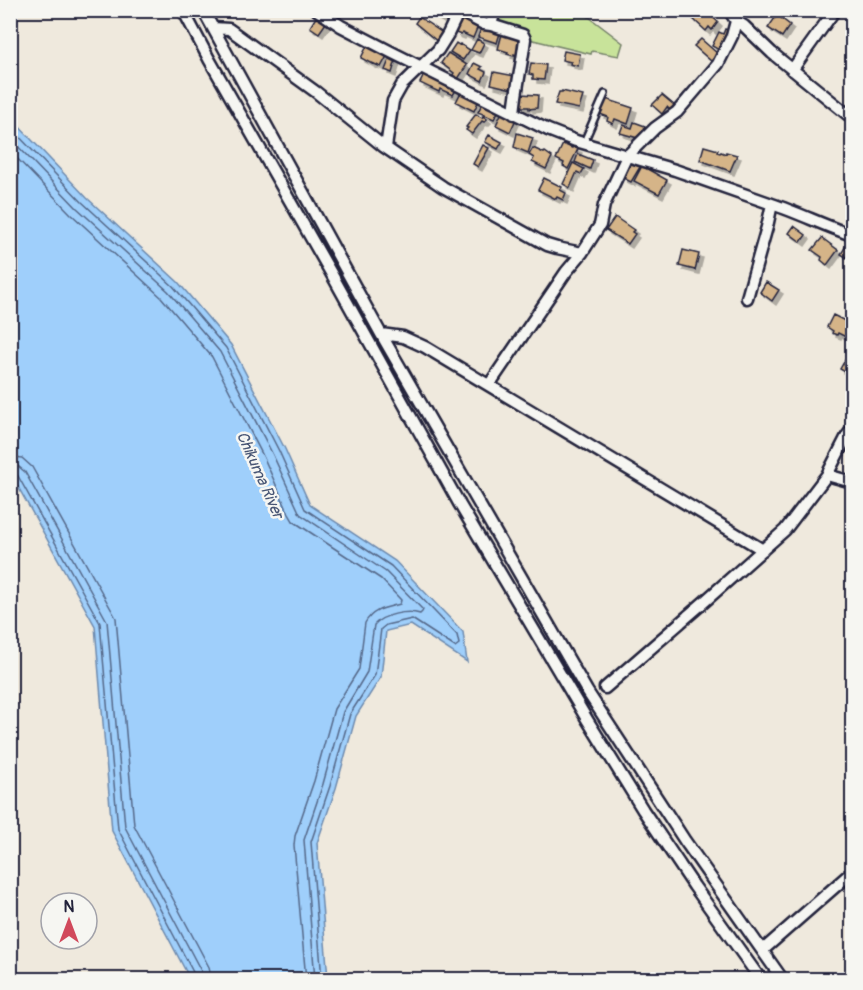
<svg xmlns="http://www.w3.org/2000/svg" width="863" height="990" font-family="Pangolin,sans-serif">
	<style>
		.green { fill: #c8e39a; stroke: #75826a; stroke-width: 1.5 }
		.water { fill: #9fcffb; stroke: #6d8aae; stroke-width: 1.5 }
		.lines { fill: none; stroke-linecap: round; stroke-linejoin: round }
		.shore { stroke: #546788; stroke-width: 1.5 }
		.building { fill: #d5b488; stroke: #22223b; stroke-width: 1.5; filter: url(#shadow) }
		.lane-casing { stroke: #22223b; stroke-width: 10 }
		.street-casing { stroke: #22223b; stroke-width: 15 }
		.lane { stroke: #f6f6f2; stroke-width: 5 }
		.street { stroke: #f6f6f2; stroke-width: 10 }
		.labels { text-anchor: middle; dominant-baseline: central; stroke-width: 5; stroke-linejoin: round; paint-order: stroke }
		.water-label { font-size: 16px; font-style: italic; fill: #485675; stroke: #f6f6f2 }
	</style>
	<defs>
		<filter id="shadow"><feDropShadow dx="4" dy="4" stdDeviation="0" flood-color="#0004"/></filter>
	</defs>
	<rect width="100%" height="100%" fill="#efe9dd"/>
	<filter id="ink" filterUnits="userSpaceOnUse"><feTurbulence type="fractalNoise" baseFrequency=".0167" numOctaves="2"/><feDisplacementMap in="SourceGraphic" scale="12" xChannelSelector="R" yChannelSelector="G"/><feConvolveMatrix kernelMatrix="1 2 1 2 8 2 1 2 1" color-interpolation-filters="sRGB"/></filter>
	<g filter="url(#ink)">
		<path class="green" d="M500,11H581L623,43L619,56L592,51L591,54L529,39L499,24L497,21Z"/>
		<path class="water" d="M11,118L87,198L178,282L231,345L285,449L310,505L395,561L463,632L467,662L411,625L386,631L381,677L356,716L336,788L317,843L328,979H190L112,831L95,626L11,474Z"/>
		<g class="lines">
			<path class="shore" d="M10,127L82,202L173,286L226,348L279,451L305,509L391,566L457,635L459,644L455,647L412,619L386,625L381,629L375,675L350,714L330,786L311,842L322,980
				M10,138L77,208L168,291L220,352L273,455L300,514L386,572L423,610L422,612L420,614C408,610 383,614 374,625L367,672L343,712L323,784L304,840L315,980
				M10,151L71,214L161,297L212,357L264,458L289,514L293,521L381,579L401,600L400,604C385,608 373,609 365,623L359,669L334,709L314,781L295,836L294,845L306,980
				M10,456L22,458L32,467L116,618L134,825L209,967L211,980
				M10,465L18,466L25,472L107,621L125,827L201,971L202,980
				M10,472L15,473L18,476L100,623L118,829L194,974L195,980"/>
		</g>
		<path class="building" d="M426,10H449L450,11L446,17L440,19Z
			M699,10H705L718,22L712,30L709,27L706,31L692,18Z
			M777,15L790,25L782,37L768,28Z
			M316,17L326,23L319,33L310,27Z
			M419,17L444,34L438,42L415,23Z
			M460,18L478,26L473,38L462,33L461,35L456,33L457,30L455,29Z
			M481,28L500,33L497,43L478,37Z
			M725,29L728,30L719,50L712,46L719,32L723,34Z
			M502,34L521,39L517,55L514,54V56L507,54L508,52L498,49Z
			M477,39L484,43L479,53L471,50Z
			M701,39L718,54L711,61L694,46Z
			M456,43L459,45L460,44L470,50L463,60L450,52Z
			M367,46L387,56L381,67L372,63V64L361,58Z
			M564,51L580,54L578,66L570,64L571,62L562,60Z
			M448,53L467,65L456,82L451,78L454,73L441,63Z
			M390,58L396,60L392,73L385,70Z
			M474,63L482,67L480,69L486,72L482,81L469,74Z
			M531,63L546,65L544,80L533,79V75L529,74Z
			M494,72L515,76L512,89L491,84Z
			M425,73L456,90L453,95L440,89L439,92L420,83Z
			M562,91L583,96L579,109L555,104L559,92H562Z
			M461,92L479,100L474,111L456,102Z
			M520,94L538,95L537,108L529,109V107H519Z
			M662,95L674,105L670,110L667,107L662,114L652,105Z
			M606,99L633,108L628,124L615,119L613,124L607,121L608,117L600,114Z
			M483,102L499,110L494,119L478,112Z
			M502,112L516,119L510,132L496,125Z
			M476,114L482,118L483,116L487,119L484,122L482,121L472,134L466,130L468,128L466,127Z
			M634,122L645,126L642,135L640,134L638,138L620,133L623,125L632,128Z
			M517,133L533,138L528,153L514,147Z
			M489,135L502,142L498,149L485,142Z
			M563,144L572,148L573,147L578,149L568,169L563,166L564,163L556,159Z
			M483,145L489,148L478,167L473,164Z
			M704,146L718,150L717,152L720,153L721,152L726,154V152L737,155L730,171L700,160Z
			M533,148L544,153L545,152L552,157L546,169L532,162L534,158L529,155Z
			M578,154L593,160L590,169L575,162Z
			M630,162L640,167L631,182L623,178Z
			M573,163L584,169L581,174L577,172L570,188L563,184Z
			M642,166L667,180L659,194L634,181Z
			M544,178L562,187L560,190L566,193L563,200L557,197L556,199L538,190Z
			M615,217L634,230L632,232L635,234L628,244L606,230Z
			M794,226L806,235L801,242L789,233Z
			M822,238L838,250L827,265L821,260L822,257L812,250Z
			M847,244L852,248V261L841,254Z
			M683,250L699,254L695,270L679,266Z
			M766,282L779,290L772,301L760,292Z
			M833,315L847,322L848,320L852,323V329L848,338L838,333L837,335L832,333L833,331L827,327Z
			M849,353L852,355V376L840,369Z"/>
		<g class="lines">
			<g class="lane-casing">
				<path id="lane" d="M584,142L605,94"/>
			</g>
			<g class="street-casing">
				<path id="street" d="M183,10L209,59L331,273L460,505L588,721L643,810L694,886L761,980
					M203,10L381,334L587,691L685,841L783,980
					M317,10L341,26L391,52L548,130L576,141L675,170L772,204L767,227L747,298
					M495,10L491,25L523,35L525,39C522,64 516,89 514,114
					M729,10L736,21L744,26L772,53L852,118
					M213,28L229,29L316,92L383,146L443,187L547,245L557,248L582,253
					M792,70L835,10
					M386,147L393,101L402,85L438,50L448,34L459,11L484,24L491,25
					M772,204C799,213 825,226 852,235
					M381,334L403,337L425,347L763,550
					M489,385L566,272L582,253L600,225L604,205L627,156L655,128L677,112L718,64L732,36L736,21
					M827,475L852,482
					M605,688L704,602L785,530L827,475L847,436L852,429
					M763,950L852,872"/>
			</g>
			<use href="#lane" class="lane"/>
			<use href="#street" class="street"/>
		</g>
	</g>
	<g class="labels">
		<g class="water-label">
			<text transform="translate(260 475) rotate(66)">Chikuma River</text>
		</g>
	</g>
	<rect width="863" height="990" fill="none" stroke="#f6f6f2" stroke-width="36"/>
	<rect x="18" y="18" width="827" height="954" fill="none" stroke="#22223b" stroke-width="2" filter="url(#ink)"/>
	<g transform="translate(69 921)"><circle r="28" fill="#f6f6f2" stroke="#a1a1a9" stroke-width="1.5"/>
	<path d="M0-4.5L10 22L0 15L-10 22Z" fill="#d1495b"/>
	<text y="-9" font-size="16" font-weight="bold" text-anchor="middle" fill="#22223b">N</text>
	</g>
</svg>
